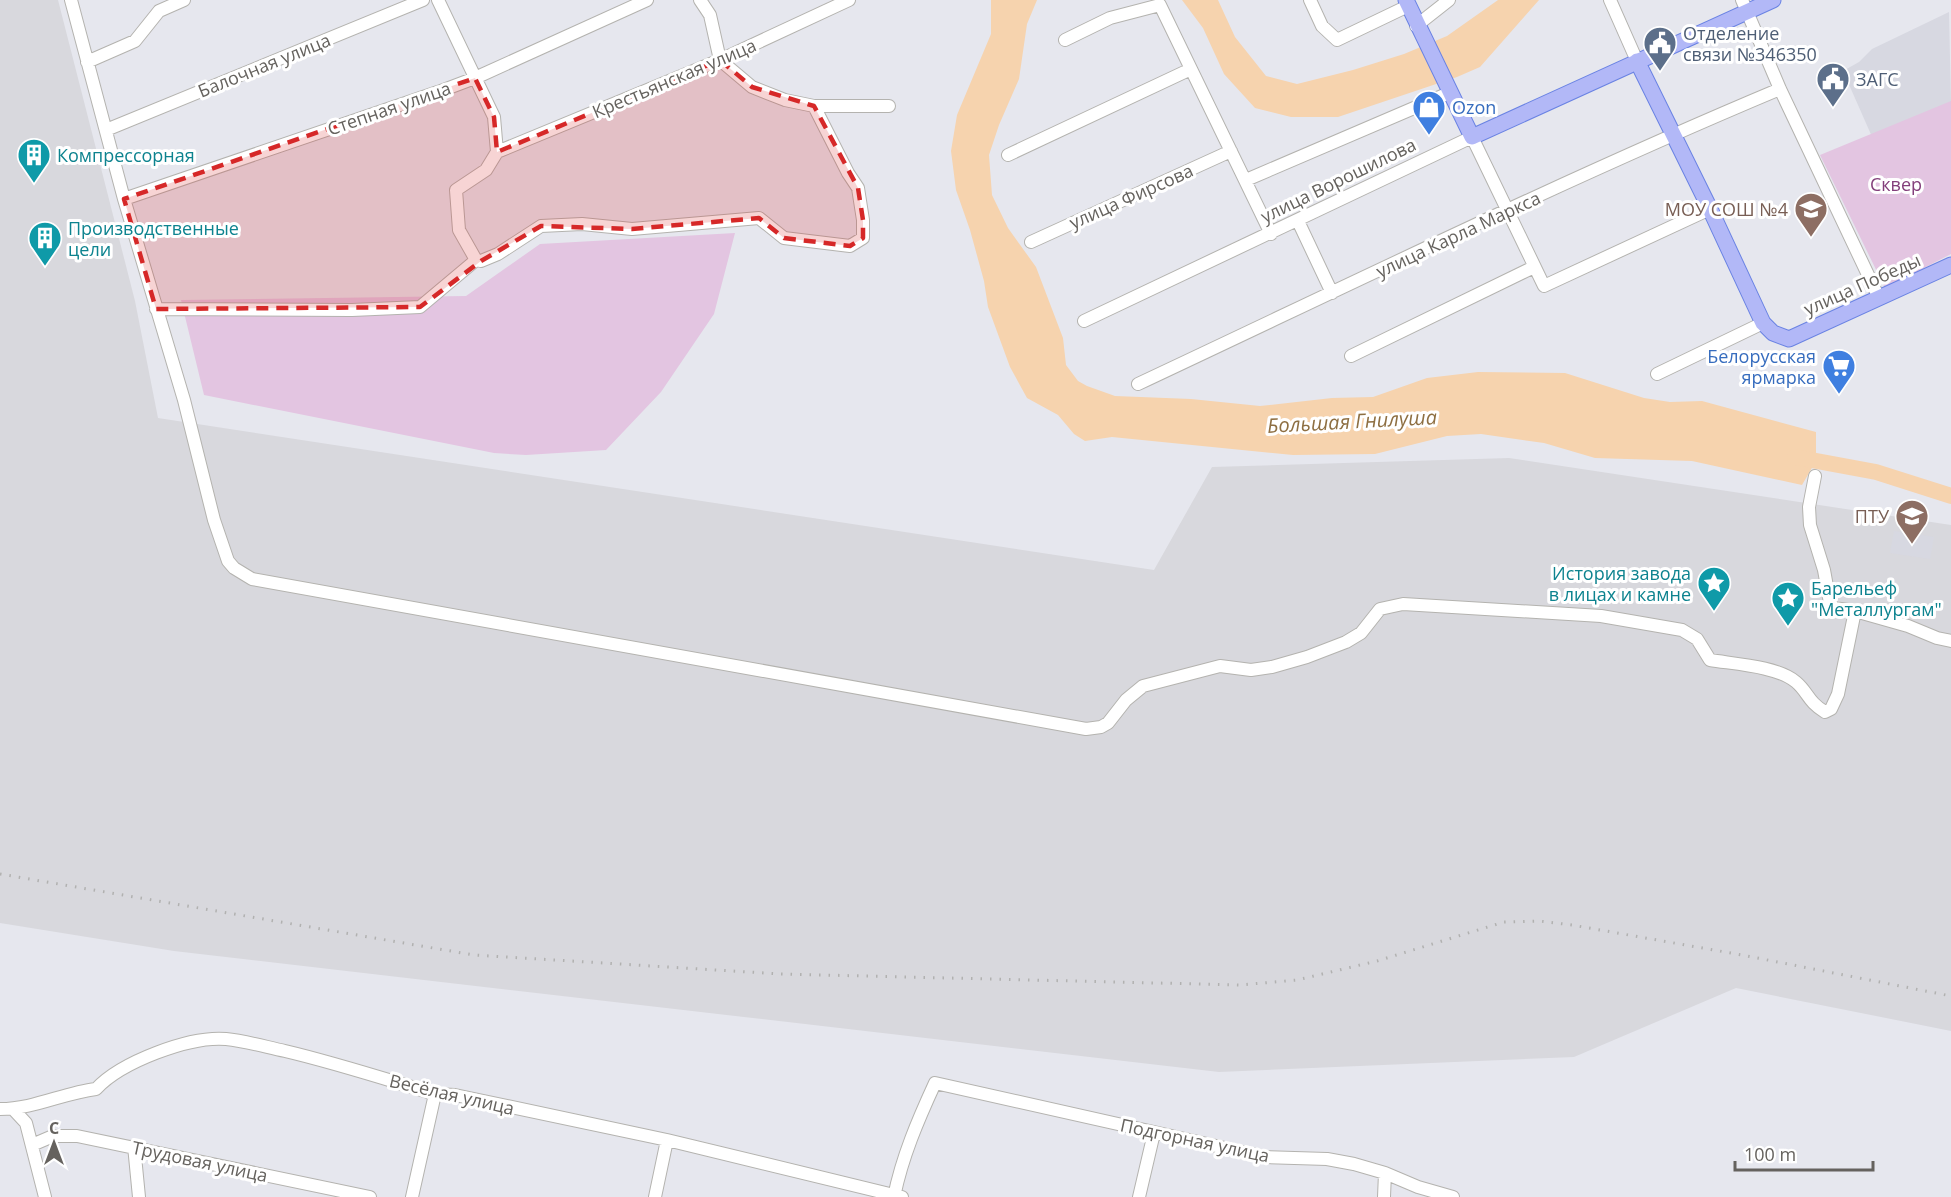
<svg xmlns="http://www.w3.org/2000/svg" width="1951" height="1197" font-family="'Open Sans',sans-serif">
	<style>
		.industrial { fill: #d8d8dd }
		.education { fill: #d7d8e1 }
		.green { fill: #e3c5e1 }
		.water { fill: #f6d3ae }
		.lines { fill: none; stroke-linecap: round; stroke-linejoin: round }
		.river { stroke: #f6d3ae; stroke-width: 16 }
		.minor-casing { stroke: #b4b3af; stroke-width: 14 }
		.major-casing { stroke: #6a83e3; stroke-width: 17 }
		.minor { stroke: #fff; stroke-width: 12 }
		.major { stroke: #b2b8f7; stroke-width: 15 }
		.rail { stroke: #b1b1b0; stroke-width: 3; stroke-dasharray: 1.5 8; stroke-linecap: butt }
		.marked { fill: #d62828; fill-opacity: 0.2; stroke: #d62828; stroke-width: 4.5; stroke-dasharray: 12 8; stroke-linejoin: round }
		.labels { text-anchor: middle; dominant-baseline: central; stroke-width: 6; stroke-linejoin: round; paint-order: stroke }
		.service-label { font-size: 18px; fill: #4e5e75; stroke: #fff; text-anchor: start }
		.street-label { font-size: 18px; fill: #65625e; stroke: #fff }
		.shop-label { font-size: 18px; fill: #366cbe; stroke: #fff; text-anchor: start }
		.culture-label { font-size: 18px; fill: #0d838f; stroke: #fff; text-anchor: start }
		.park-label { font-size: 18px; fill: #833f7b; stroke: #fff }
		.education-label { font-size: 18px; fill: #785e54; stroke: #fff; text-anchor: end }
		.water-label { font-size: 20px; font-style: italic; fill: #8e6f42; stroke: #fff }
	</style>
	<rect width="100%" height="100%" fill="#e6e7ee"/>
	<path class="industrial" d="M0,0H58L135,301L158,418L1154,570L1212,467L1509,458L1951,525V1031L1736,988L1574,1057L1219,1072L174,951L0,923Z"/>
	<path class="education" d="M1949,12L1951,105L1873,139L1843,71L1859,62L1872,49Z
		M1894,531L1934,537L1930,559L1890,553Z"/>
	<path class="green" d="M1951,101V254L1885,288L1820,155Z
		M735,233L714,314L661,392L606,450L526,455L494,453L204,395L181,300L466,296L540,244Z"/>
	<path class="water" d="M991,0H1037L1027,24L1019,79L999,125L989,155L992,195L1008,228L1036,267L1063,338L1066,365L1078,381L1087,386L1115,396L1191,399L1260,406L1332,398L1373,397L1427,378L1478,372L1565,373L1644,398L1670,402L1702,401L1816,432V461L1802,485L1692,461L1595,458L1544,443L1481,434L1447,436L1375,454L1293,455L1112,437L1085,441L1074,434L1058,415L1027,398L1010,367L988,307L984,281L970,230L956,190L951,151L957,115L991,34Z
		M1182,0H1218L1235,37L1266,76L1297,84L1353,70L1404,54L1447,36L1498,0H1539L1480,67L1457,77L1338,117H1291L1255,108L1224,74L1203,28Z"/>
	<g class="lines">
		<path class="river" d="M1795,457L1876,472L1951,496"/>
		<g class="minor-casing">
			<path id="minor" d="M71,0L124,199L184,400L214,520L228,561L234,568L252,579L1086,729L1101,727L1108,723L1126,700L1143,686L1220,666L1251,670L1272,667L1307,657L1346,642L1361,633L1380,609L1403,604L1601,616L1682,630L1697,639L1710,660C1734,664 1777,666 1796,682C1808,692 1808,702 1825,712L1831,709L1838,694L1855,611
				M438,0L494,117L497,152L486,170L456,190L459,230L476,260
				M700,0L710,15L720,60L752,87L785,100L814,106H889
				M1310,0L1322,26L1337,40L1408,6
				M1610,0L1637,61
				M1742,0L1780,89L1879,298
				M1416,26L1449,0
				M1065,40L1110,18L1160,5L1271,234
				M87,62L135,41L159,11L184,0
				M106,130L423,0
				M497,152L720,60L849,0
				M1008,155L1191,69
				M1246,180L1449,93
				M124,199L438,92L475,78L647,0
				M1298,221L1332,293
				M1031,242L1231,151
				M476,260L481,261L498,254L541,226L582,224L632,229L759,218L784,238L850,246L863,238V220L858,188L848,173L814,106
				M156,309L352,310L420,307L476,260
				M1084,321L1472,137L1544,286L1710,209
				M1351,356L1534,267
				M1657,374L1763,323
				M1138,384C1351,284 1563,180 1780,89
				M1815,476L1809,507L1810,525L1824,570L1830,603L1834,608L1855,611L1908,626L1937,638L1951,641
				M0,1109C34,1109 63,1093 96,1089C121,1062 189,1036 226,1039C246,1041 266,1047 285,1051C336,1063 385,1079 435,1094L455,1095L667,1140L902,1197
				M13,1109L26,1123L45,1197
				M32,1145L53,1136H77L370,1197
				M134,1146L139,1197
				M412,1197L435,1094
				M655,1197L667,1140
				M894,1197C902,1157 918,1120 935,1083L1265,1157L1327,1159L1354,1164L1385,1173L1418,1187L1453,1197
				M1139,1197L1154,1133
				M1384,1197L1385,1173"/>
		</g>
		<g class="major-casing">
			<path id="major" d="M1406,0L1472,137L1773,0
				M1637,61L1710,209L1763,323L1773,333L1789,339L1951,265"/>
		</g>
		<use href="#minor" class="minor"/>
		<use href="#major" class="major"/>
		<path class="rail" d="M0,874L474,955L781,974L1240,985L1297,980L1377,961L1504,922L1539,921L1572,925L1742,955L1951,996"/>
	</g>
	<path class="marked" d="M720,60L752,87L814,106L858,188L863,220V238L850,246L784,238L759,218L632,229L541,226L481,261L420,307L156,309L124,199L475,78L494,117L497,152Z"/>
	<defs>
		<g id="civic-pin" transform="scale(1.725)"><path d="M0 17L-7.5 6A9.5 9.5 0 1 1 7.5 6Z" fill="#5c6f8a" stroke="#fff"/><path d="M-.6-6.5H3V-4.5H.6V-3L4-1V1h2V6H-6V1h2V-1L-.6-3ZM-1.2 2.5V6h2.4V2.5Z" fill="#fff"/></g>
		<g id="shop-pin" transform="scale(1.725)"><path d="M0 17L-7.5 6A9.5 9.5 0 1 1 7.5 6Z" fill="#3f7fe0" stroke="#fff"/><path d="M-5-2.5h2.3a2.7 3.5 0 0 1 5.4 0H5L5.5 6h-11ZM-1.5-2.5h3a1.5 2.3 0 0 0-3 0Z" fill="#fff"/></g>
		<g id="building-pin" transform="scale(1.725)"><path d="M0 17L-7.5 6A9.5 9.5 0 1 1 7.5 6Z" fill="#0f9aa8" stroke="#fff"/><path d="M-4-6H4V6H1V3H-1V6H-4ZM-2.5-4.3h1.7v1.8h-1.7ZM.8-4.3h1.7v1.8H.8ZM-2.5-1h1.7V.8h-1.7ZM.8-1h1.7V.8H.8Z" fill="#fff"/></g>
		<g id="school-pin" transform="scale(1.725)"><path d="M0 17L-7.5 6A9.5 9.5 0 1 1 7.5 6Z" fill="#8d6e63" stroke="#fff"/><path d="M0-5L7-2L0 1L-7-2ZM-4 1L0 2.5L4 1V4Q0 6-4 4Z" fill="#fff"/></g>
		<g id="supermarket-pin" transform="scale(1.725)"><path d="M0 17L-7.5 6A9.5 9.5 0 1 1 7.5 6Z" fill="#3f7fe0" stroke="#fff"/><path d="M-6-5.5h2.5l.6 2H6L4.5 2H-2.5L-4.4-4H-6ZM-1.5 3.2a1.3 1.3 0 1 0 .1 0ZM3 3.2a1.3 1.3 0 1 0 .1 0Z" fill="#fff"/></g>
		<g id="university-pin" transform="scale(1.725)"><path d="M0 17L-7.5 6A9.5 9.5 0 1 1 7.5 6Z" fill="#8d6e63" stroke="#fff"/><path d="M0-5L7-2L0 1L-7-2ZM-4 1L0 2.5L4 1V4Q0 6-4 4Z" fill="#fff"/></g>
		<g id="sight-pin" transform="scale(1.725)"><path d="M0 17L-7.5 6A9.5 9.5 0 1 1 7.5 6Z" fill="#0f9aa8" stroke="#fff"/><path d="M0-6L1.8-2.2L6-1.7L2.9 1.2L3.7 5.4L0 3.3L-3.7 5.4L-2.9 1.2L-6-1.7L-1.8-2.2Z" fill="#fff"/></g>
	</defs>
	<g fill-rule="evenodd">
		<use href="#civic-pin" x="1660" y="43"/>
		<use href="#civic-pin" x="1833" y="79"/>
		<use href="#shop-pin" x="1429" y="107"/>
		<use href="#building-pin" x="34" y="155"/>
		<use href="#school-pin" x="1811" y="209"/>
		<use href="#building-pin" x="45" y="238"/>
		<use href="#supermarket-pin" x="1839" y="366"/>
		<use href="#university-pin" x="1912" y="516"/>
		<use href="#sight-pin" x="1714" y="583"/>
		<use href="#sight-pin" x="1788" y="598"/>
	</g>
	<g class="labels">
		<g class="service-label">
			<text x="1683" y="33">Отделение<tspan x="1683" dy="21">связи №346350</tspan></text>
			<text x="1856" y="79">ЗАГС</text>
		</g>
		<g class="street-label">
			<text transform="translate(264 65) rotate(-22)">Балочная улица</text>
			<text transform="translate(674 78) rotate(-23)">Крестьянская улица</text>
			<text transform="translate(389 108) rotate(-19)">Степная улица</text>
			<text transform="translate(1338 180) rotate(-26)">улица Ворошилова</text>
			<text transform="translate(1131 196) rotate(-24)">улица Фирсова</text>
			<text transform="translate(1458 234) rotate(-25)">улица Карла Маркса</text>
			<text transform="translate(1862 284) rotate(-24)">улица Победы</text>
			<text transform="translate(452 1094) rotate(13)">Весёлая улица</text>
			<text transform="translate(1195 1140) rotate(12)">Подгорная улица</text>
			<text transform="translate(200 1161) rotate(12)">Трудовая улица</text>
		</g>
		<g class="shop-label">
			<text x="1452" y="107">Ozon</text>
			<text x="1816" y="356" text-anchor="end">Белорусская<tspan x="1816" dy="21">ярмарка</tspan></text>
		</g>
		<g class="culture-label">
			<text x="57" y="155">Компрессорная</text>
			<text x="68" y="228">Производственные<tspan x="68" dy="21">цели</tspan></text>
			<text x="1691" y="573" text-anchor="end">История завода<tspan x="1691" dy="21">в лицах и камне</tspan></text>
			<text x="1811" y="588">Барельеф<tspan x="1811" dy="21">"Металлургам"</tspan></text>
		</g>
		<g class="park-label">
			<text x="1896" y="184">Сквер</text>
		</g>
		<g class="education-label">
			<text x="1788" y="209">МОУ СОШ №4</text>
			<text x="1889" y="516">ПТУ</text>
		</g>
		<g class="water-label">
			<text transform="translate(1352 421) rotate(-3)">Большая Гнилуша</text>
		</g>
	</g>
	<g transform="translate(54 1143)" stroke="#ffffff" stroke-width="4.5" paint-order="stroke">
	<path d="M0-4.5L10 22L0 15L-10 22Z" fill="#65625e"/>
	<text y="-9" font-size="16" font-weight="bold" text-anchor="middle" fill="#65625e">С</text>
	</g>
	<path d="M1735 1161v9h138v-9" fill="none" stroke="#65625e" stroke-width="3"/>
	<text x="1744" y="1161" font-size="18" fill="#65625e" stroke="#ffffff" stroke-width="4.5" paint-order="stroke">100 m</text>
</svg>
